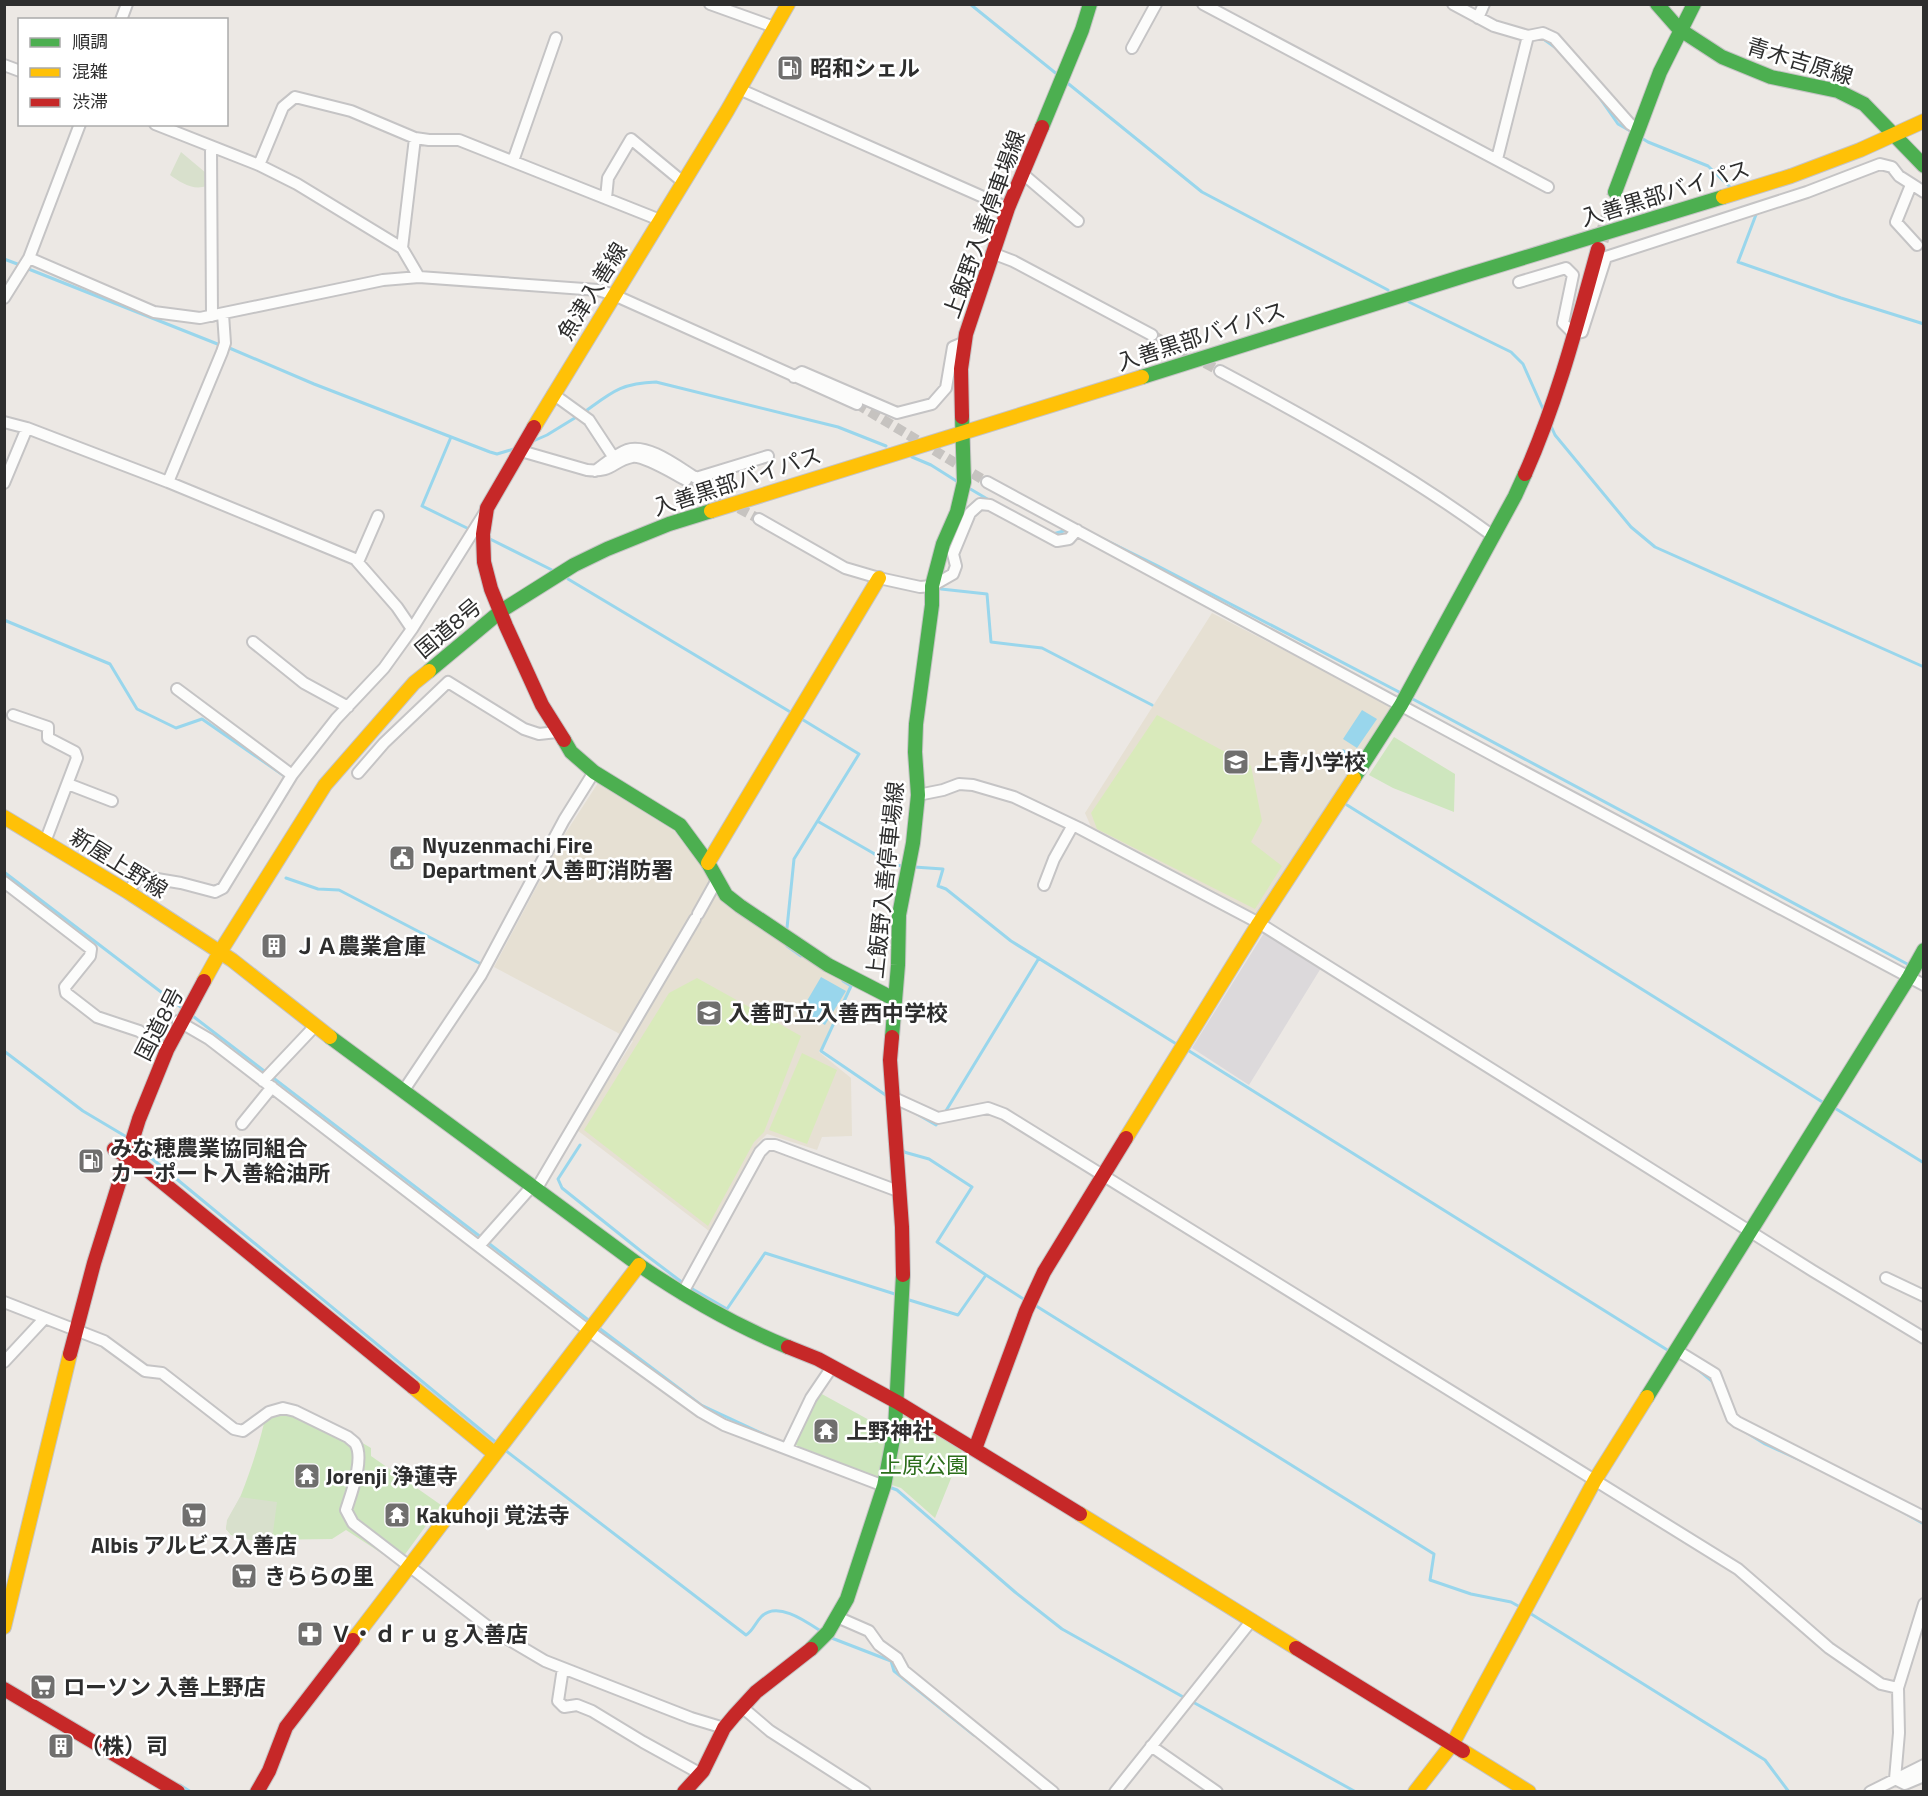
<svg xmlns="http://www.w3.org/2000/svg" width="1928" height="1796" font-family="'Titillium Web','Noto Sans JP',sans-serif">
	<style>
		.industrial { fill: #dcd9db }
		.education { fill: #e6e0d3 }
		.green { fill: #cee6be }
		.cemetery { fill: #d8e0cc }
		.pitch { fill: #d9eabb }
		.water { fill: #99d6ec }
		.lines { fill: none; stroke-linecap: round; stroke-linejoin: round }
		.stream { stroke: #99d6ec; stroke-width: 3 }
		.street-tunnel { stroke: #c6c3c0; stroke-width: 10; stroke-dasharray: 10 5; stroke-linecap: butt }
		.secondary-tunnel { stroke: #c6c3c0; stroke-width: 15; stroke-dasharray: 15 8; stroke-linecap: butt }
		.street-casing { stroke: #c5c4c5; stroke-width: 14 }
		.fast-casing { stroke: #c5c4c5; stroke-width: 16 }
		.slow-casing { stroke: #c5c4c5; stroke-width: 16 }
		.jam-casing { stroke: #c5c4c5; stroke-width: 16 }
		.street { stroke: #fcfcfb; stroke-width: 10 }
		.fast { stroke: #4caf50; stroke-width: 14 }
		.slow { stroke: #ffc107; stroke-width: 14 }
		.jam { stroke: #c62828; stroke-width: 14 }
		.labels { text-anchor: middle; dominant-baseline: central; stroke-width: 5; stroke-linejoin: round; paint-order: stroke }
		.street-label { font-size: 22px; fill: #2e2e2e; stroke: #fff }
		.poi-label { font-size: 22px; font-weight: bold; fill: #2e2e2e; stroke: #fff; text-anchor: start }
		.park-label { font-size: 22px; fill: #2c6e1b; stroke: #fff }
	</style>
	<rect width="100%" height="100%" fill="#ece8e4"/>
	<path class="industrial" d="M1264,933L1321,968L1249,1085L1192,1048Z"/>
	<path class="education" d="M1212,613L1392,706L1256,914L1092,829L1085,813Z
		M598,783L674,831L703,868L725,904L822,968L853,985L819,1052L851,1078L852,1136L822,1137L817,1150L767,1134L758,1143L709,1231L577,1130L633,1041L494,967L563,837Z"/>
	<path class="green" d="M1394,737L1455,774L1454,812L1393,788L1369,775Z
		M820,1393L891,1432L882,1480L793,1444Z
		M267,1410L327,1422L371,1448V1456L441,1505L398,1564L346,1530L332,1539L252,1540L231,1535L226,1529C228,1516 236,1507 241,1495C252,1467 261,1439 267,1410Z
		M906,1415L962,1451L935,1518L901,1488L889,1484L900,1418Z"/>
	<path class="cemetery" d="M181,152L206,173V186C193,191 180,182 170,175Z
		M240,1497L277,1502L272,1540C256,1540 236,1542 226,1529L227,1520Z"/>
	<path class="pitch" d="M1157,715L1251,766L1262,821L1251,842L1282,866L1255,909L1097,829L1091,813Z
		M697,978L801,1036L764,1132L754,1142L708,1226L584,1130L669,993Z
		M802,1053L837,1070L807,1144L769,1130Z"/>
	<path class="water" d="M1362,710L1377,719L1357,748L1343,739Z
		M1343,749L1355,756L1349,765L1338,757Z
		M821,977L846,991L825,1025L801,1011Z"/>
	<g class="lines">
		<path class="stream" d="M970,4L1058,75
			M1542,38L1556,48
			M1065,81L1202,192L1388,290
			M1597,94L1618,124L1632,132
			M1640,137L1648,142L1708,166L1730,187
			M1757,212L1738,262L1841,298L1924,324
			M4,259L20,265
			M26,268L220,345
			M1409,302L1511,352L1523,364L1543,409
			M227,347L314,384L490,452L497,454L514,449
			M583,413C611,393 620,383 656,382L838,427L886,446
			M1551,426L1555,435L1631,527L1655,547L1924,667
			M451,437L422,506L471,530
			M531,442L547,435L578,416
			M912,457L931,465L958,482
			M967,487L989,500
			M1079,527L1156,565L1401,693
			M1053,534L1067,530
			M488,538L552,570
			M568,579L792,713
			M941,589L987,594L991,642L1042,648L1152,705
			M4,620L110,664L137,709L176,728L202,719L283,775
			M1409,697L1911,966
			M1347,805L1824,1103
			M819,822L873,853L884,861L893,865L904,866
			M914,867L943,869L938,886L946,889L1011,941L1178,1045
			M4,872L182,1008
			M286,878L318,889L339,890L479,963
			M787,928L794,859L859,754L800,718
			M787,946L801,956
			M843,981L851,986L821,1051L887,1096
			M194,1017L482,1238
			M1186,1049L1669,1351
			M4,1051L83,1111L125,1136
			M1833,1107L1924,1163
			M917,1114L936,1125L938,1121
			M944,1114L1039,958
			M580,1145L558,1179L562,1188L642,1252L683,1283
			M139,1148L498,1444
			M904,1151V1152L929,1159L972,1187L937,1242L986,1275
			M487,1242L591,1322
			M689,1287L727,1309L765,1253L898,1295
			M906,1299L958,1315L986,1275L1025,1300
			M1033,1304L1434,1554L1430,1580L1471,1594L1511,1602L1520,1607
			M599,1328L701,1405L772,1438
			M1695,1367L1713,1382
			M1731,1423L1765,1444L1813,1466
			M505,1450L746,1635C753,1631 755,1623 761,1617C777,1600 807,1622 822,1632
			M889,1487L897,1490L1015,1592L1062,1629L1185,1698
			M1901,1511L1924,1524
			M1528,1612L1765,1760L1789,1792
			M829,1637L891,1661L894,1671L974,1735
			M1191,1701L1356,1792
			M180,1785L191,1792"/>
		<path class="street-tunnel" d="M1152,335L1220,371
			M857,404L987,482
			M686,480L759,519"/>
		<path class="secondary-tunnel" d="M1601,241L1615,192"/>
		<g class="street-casing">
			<path id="street" d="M710,4L774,27
				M1203,4L1548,187
				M1453,4L1494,26L1528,36L1497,159
				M1478,18L1484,4
				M121,20L127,4
				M1528,36L1543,33L1554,38L1630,124L1638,129
				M1132,48L1156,4
				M4,65L20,71
				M739,89L1008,208
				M155,124L259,165L297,184L402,248L419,277
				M211,147L212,316
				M513,161L556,38
				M259,165L283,107L295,97L351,111L415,138L429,140H459L660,220
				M1023,174L1078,221
				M1911,185L1896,222L1917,245
				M606,198L608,178L631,139L683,182
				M402,248L415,138
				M992,253L1013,261L1152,335
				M29,258L154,312L200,318L383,280L419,277L598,290L614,295L857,404
				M1519,282L1566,268L1573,275L1563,323L1574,334L1582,332L1606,257L1807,192L1880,164L1892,167L1899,176L1924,192
				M4,298L29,258L80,124
				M1220,371C1314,421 1407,473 1493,536
				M794,377L802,372L897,413L932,404L946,388L953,347L965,342
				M553,394L589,420L614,458
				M4,422L27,428L168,482L355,559L397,607L412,629
				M521,451L587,470C613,473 612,461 632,457C644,455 674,474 686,480
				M595,471C605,464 616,454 627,450C648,443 678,467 696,478L768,456
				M168,482L222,352L225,343L223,314
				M987,482L1500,759L1924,985
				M4,483L27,428
				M759,519L845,568L879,578L920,587L932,586L953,574L956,566L953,554L970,513L980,504L990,505L1057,541L1069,539L1077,530
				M358,562L378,516
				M253,642L304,683L348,707
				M177,689L292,775
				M13,715L48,727V738L75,752L77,758L45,842
				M358,773L384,743L448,682L524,729L539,734L557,732
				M68,784L112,801
				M918,795L943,790L959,784L973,785L1014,797L1079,828L1259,923L1813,1271L1924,1338
				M4,882L91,949L90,956L65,987L66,993L97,1017L139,1031L158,1044
				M1044,885L1054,859L1073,825
				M128,892L139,876L181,883L215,892L223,888L292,775L336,719L384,668L412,629L484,514
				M698,914L717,880
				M178,1021L209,1039L589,1331L701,1412L724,1425L884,1486
				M263,1081L315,1026
				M404,1090L481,975L564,820L594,772
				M892,1097L938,1118L988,1108L1004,1114L1738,1569L1829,1648L1881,1684L1898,1688
				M242,1124L272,1087
				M537,1188L695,919
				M479,1246L533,1185
				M1886,1278L1924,1296
				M682,1294L760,1152L767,1145H775L898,1191
				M4,1302L104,1341L145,1371L162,1373L234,1429L243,1431L269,1412L283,1408L295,1411L348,1437C350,1439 353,1441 355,1443C365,1458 351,1494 346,1510L353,1523L491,1629L545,1661L691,1718L724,1728
				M1676,1350L1715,1374L1732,1418L1737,1422L1924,1517
				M4,1362L44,1319
				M787,1448L811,1398L832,1367
				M1924,1604L1898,1688L1899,1733L1895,1779L1905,1784L1924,1776
				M837,1617L869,1631L879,1645L897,1658L904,1671L1053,1792
				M563,1668L558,1701L564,1707L577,1705L592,1711L643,1742L701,1774
				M742,1707L770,1731L865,1792
				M1151,1746L1217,1792
				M1115,1792L1252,1620
				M1870,1792L1924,1765"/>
		</g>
		<g class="fast-casing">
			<path id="fast" d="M1657,4L1679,29L1722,57L1771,77L1838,91L1864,104L1924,166
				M1042,127L1082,30L1090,4
				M1615,192L1660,72L1694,4
				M1142,377L1464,276L1723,197
				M429,671L501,611L574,565L607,549L669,524L711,511
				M564,740L571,752L594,772L680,825L708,863L726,895L740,906L828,965L894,999
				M1354,778L1401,705L1515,496L1525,474
				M330,1037L639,1265C687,1298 734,1325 788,1347
				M892,1037L898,965L899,915L913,843L918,795L915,752L916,724L932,605V586L943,544L957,512L964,482L962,417
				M1647,1397L1909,977L1924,950
				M811,1649L828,1632L847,1599L884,1486L895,1429L903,1275"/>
		</g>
		<g class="slow-casing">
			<path id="slow" d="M1723,197L1791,176L1860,150L1924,121
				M534,427L727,111L788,4
				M711,511L1142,377
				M4,817L128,892L232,960L330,1037
				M708,863L879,578
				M204,981L220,952L325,785L414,683L429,671
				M1126,1138L1259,923L1354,778
				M413,1387L495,1454L639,1265
				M1080,1514L1296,1648
				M4,1627L70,1354
				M353,1640L495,1454
				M1463,1751L1529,1792
				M1415,1792L1453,1743L1595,1480L1647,1397"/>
		</g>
		<g class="jam-casing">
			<path id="jam" d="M962,417L961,369L966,334L1008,208L1042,127
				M534,427L487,508L483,534L484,562L491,589L506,626L542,705L564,740
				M1525,474C1557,402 1577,325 1598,249
				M892,1037L890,1060L902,1227L903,1275
				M114,1149L140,1164L413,1387
				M788,1347L818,1359L897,1402L1080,1514
				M70,1354L94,1263L139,1119L167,1050L204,981
				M975,1449L1026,1311L1044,1272L1126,1138
				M1296,1648L1463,1751
				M4,1689L178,1792
				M257,1792L269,1771L286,1727L353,1640
				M684,1792L703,1771L724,1728L734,1716L756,1692L811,1649"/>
		</g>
		<use href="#street" class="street"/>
		<use href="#fast" class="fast"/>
		<use href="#slow" class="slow"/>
		<use href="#jam" class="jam"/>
	</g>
	<defs>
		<g id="fuel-square" transform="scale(1.35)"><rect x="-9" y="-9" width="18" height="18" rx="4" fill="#706f6e" stroke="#fff"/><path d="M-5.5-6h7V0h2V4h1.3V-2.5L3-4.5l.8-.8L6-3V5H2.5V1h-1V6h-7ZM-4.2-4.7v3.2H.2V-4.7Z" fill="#fff"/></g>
		<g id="school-square" transform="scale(1.35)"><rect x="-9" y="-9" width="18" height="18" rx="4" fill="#706f6e" stroke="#fff"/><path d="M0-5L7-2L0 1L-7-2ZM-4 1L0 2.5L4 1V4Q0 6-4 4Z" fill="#fff"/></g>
		<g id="civic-square" transform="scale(1.35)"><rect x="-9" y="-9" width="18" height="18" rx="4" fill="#706f6e" stroke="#fff"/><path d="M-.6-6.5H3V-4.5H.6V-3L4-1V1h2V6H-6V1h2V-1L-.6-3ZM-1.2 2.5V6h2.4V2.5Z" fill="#fff"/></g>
		<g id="building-square" transform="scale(1.35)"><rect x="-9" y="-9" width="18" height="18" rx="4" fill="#706f6e" stroke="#fff"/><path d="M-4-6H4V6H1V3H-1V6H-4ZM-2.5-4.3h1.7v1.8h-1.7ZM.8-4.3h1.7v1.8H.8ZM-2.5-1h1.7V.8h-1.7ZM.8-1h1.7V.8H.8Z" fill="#fff"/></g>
		<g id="temple-square" transform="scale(1.35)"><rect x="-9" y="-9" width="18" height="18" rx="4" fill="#706f6e" stroke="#fff"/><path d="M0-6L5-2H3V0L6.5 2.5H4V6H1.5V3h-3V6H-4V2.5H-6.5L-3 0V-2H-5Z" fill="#fff"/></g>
		<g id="supermarket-square" transform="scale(1.35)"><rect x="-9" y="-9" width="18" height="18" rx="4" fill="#706f6e" stroke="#fff"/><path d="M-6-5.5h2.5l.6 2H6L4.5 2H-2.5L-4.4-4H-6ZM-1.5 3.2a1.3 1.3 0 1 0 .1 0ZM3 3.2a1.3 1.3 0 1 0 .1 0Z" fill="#fff"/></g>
		<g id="pharmacy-square" transform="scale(1.35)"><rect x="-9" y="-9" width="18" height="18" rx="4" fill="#706f6e" stroke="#fff"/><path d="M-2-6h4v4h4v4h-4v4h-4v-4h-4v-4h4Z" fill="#fff"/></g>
	</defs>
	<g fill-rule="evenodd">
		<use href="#fuel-square" x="790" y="68"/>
		<use href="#school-square" x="1236" y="762"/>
		<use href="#civic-square" x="402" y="858"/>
		<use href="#building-square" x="274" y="946"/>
		<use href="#school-square" x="709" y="1013"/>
		<use href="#fuel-square" x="91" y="1161"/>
		<use href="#temple-square" x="826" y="1431"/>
		<use href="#temple-square" x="307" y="1476"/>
		<use href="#supermarket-square" x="194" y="1515"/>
		<use href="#temple-square" x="397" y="1515"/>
		<use href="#supermarket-square" x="244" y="1576"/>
		<use href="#pharmacy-square" x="310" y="1634"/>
		<use href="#supermarket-square" x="43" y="1687"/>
		<use href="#building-square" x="61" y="1746"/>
	</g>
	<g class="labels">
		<g class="street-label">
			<text transform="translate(1800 61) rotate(17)">青木吉原線</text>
			<text transform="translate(1665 193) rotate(-17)">入善黒部バイパス</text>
			<text transform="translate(984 224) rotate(-70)">上飯野入善停車場線</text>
			<text transform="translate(592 291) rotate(-58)">魚津入善線</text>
			<text transform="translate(1201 336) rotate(-18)">入善黒部バイパス</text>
			<text transform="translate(737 481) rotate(-18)">入善黒部バイパス</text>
			<text transform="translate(448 628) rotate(-40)">国道8号</text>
			<text transform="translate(119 863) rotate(32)">新屋上野線</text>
			<text transform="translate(885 880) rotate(-84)">上飯野入善停車場線</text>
			<text transform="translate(159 1024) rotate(-63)">国道8号</text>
		</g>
		<g class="poi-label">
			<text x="810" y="68">昭和シェル</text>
			<text x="1256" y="762">上青小学校</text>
			<text x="422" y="845">Nyuzenmachi Fire<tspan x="422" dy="25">Department 入善町消防署</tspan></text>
			<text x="294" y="946">ＪＡ農業倉庫</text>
			<text x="728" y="1013">入善町立入善西中学校</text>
			<text x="110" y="1148">みな穂農業協同組合<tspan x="110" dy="25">カーポート入善給油所</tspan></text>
			<text x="846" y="1431">上野神社</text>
			<text x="326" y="1476">Jorenji 浄蓮寺</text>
			<text x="416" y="1515">Kakuhoji 覚法寺</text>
			<text x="194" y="1545" text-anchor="middle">Albis アルビス入善店</text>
			<text x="264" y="1576">きららの里</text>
			<text x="330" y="1634">Ｖ・ｄｒｕｇ入善店</text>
			<text x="63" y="1687">ローソン 入善上野店</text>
			<text x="80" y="1746">（株）司</text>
		</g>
		<g class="park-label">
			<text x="924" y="1465">上原公園</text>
		</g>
	</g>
	<rect width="1928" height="1796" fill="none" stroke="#2e2e2e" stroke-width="12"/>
	<rect x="18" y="18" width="210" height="108" fill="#ffffff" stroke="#ababab" stroke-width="1.5"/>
	<rect x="30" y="38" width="30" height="9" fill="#4caf50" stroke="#ababab" stroke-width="1.5"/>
	<text x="72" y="48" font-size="18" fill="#2e2e2e">順調</text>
	<rect x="30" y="68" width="30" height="9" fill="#ffc107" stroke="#ababab" stroke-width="1.5"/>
	<text x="72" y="78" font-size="18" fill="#2e2e2e">混雑</text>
	<rect x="30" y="98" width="30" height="9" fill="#c62828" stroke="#ababab" stroke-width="1.5"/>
	<text x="72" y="108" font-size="18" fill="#2e2e2e">渋滞</text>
</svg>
